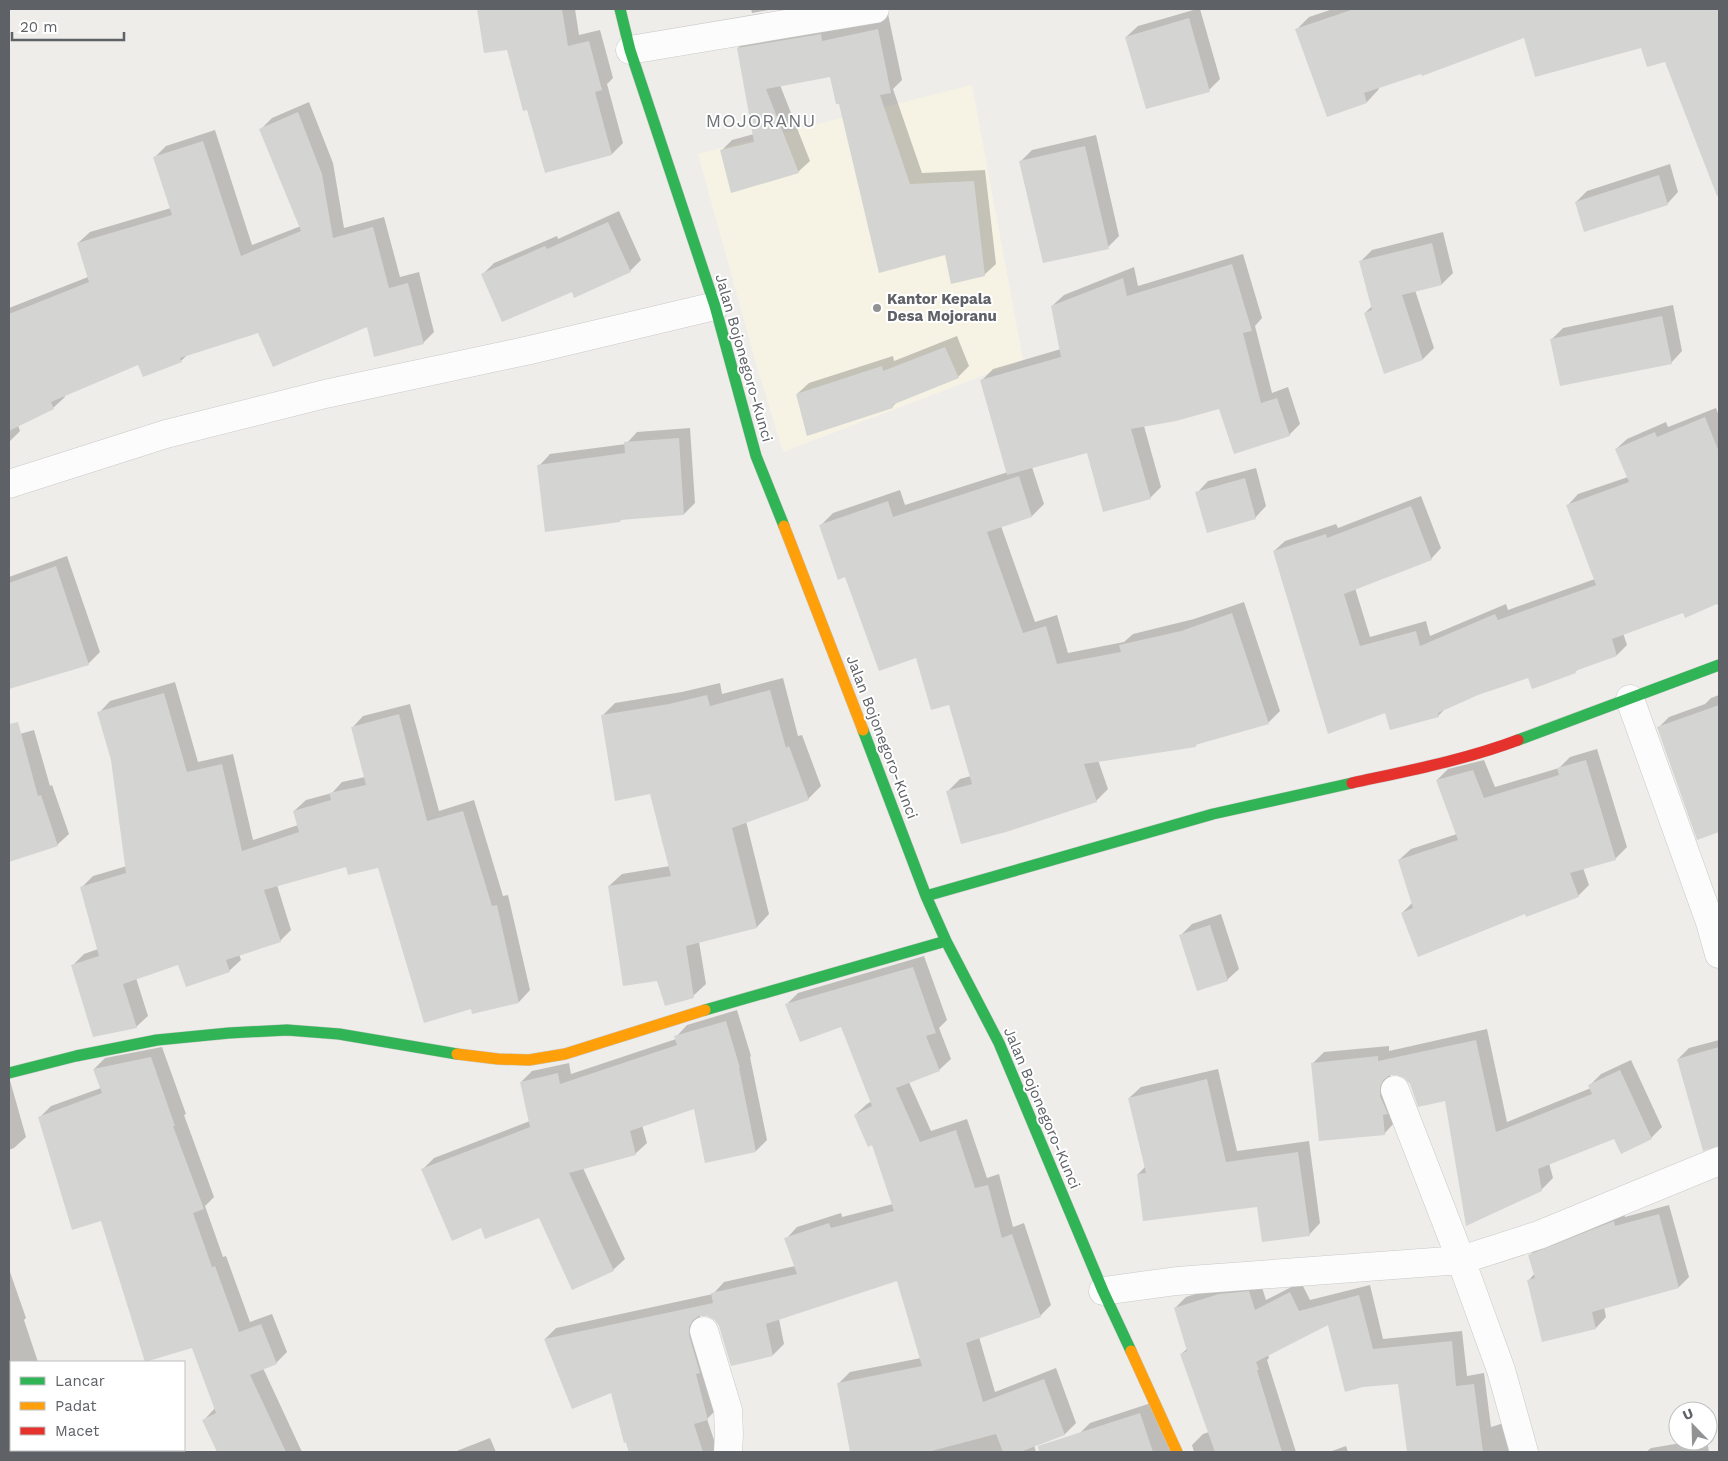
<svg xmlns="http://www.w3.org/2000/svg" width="1728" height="1461" font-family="'Work Sans',sans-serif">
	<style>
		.commercial { fill: #f6f3e4 }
		.shadow { fill: #0003 }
		.building { fill: #d4d4d2 }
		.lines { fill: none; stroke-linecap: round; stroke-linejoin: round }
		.street-casing { stroke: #cac9ca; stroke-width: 29 }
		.fast-casing { stroke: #c9c9c9; stroke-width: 12 }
		.slow-casing { stroke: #c9c9c9; stroke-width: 12 }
		.jam-casing { stroke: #c9c9c9; stroke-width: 12 }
		.street { stroke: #fcfcfc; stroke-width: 28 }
		.fast { stroke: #30b455; stroke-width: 11 }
		.slow { stroke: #ff9f0a; stroke-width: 11 }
		.jam { stroke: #e5322d; stroke-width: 11 }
		.poi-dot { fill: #909294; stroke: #fff; stroke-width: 2 }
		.labels { text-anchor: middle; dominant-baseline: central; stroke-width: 4; stroke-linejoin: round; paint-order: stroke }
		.poi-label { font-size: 15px; font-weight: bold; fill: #5e6166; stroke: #fff; text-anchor: start }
		.street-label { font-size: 15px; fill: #5e6166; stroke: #fff }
		.quarter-label { font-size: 18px; letter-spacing: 1px; fill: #6f7378; stroke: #fff }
	</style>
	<rect width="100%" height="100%" fill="#eeede9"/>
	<path class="commercial" d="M972,85L1023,360L783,452L755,360L698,154Z"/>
	<path class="shadow" d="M479,9H575L579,35L600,30L613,78L607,84L623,143L612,154L528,108L508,48L485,52Z
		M751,9H774L752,13Z
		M1197,9H1200L1220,79L1209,90L1126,37L1138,26Z
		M1333,9H1719V174L1711,177L1666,60L1642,47L1524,36L1378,87L1379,89L1367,102L1328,116L1297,29L1309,17Z
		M888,14L902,80L893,89L922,173L985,170L996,264L984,275L946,253L840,102L831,76L780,85L810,161L798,172L721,151L732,140L754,134L738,48L749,37Z
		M309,102L333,163L344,228L384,217L400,277L419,272L434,332L423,343L368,326L259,332L188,354L181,361L139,363L64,395L65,397L53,408L18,425L20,431L9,442V308L88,277L78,243L90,232L171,208L154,158L166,146L215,130L252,245L301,226L261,129L272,118Z
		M1096,135L1119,236L1108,247L1021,161L1032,150Z
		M1670,164L1678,192L1667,204L1576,202L1587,191Z
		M619,211L641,260L630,271L573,290L483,274L494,263L557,236L558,239Z
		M1443,232L1453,273L1442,284L1415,290L1434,348L1423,359L1365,313L1372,306L1361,261L1372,250Z
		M1243,254L1262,318L1255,326L1272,393L1288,387L1300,424L1289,435L1219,407L1144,426L1161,487L1150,498L1087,451L1032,467L1044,504L1032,516L1001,526L1035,622L1057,615L1068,653L1124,642L1133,634L1194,619L1244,602L1280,711L1269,722L1199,742L1195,746L1098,760L1108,789L1096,801L948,791L960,779L971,776L950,703L917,656L846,576L821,525L833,513L900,490L905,505L1008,472L982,380L993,369L1061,349L1052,306L1064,295L1134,267L1138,286Z
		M1673,305L1682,351L1671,363L1552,339L1563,328Z
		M957,336L969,366L958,377L897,402L893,406L807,435L797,394L809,383L893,356L894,361Z
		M1716,408L1719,416V608L1717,603L1684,612L1623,633L1627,645L1617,655L1579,668L1575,672L1529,677L1478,694L1445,709L1438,716L1386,712L1274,551L1285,541L1336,524L1338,528L1421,496L1441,548L1431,559L1355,588L1370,637L1426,621L1430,636L1506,604L1508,610L1595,579L1568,505L1578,494L1628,477L1616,449L1627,439L1666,422L1668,427Z
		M690,428L695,503L684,514L622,519L620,521L539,466L550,454L626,444L637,432Z
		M1256,468L1266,506L1255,518L1197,493L1208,481Z
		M67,556L100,652L89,663L10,688L9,577Z
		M783,678L798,736L802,735L821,786L808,799L746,821L769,914L757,927L699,942L706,984L693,996L658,979L609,886L622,874L670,866L651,793L602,716L615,703L682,692L720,683L722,694Z
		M175,682L198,762L233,754L253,840L298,825L294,811L306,800L332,793L342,782L365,777L352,728L363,716L410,704L439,811L474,800L503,896L508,895L530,990L519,1002L472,1008L379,867L347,865L277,885L291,930L280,941L239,954L241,960L229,971L179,964L136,978L148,1016L136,1027L73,965L84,954L98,949L82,887L93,876L127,866L112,760L99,713L110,701Z
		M1719,695V831L1698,839L1658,728L1669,717L1705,704L1711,698Z
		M34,730L50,786L52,785L69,834L57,845L9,861V737Z
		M1597,749L1627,847L1616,858L1583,868L1589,885L1578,896L1526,913H1402L1413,902L1399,860L1411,849L1457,834L1437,780L1448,769L1484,760L1495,787L1559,768L1570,757Z
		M1221,914L1239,969L1227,980L1181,935L1192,924Z
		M924,956L947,1020L939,1028L951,1059L939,1070L909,1082L931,1131L967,1119L987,1178L999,1174L1013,1227L1024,1223L1051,1305L1040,1316L979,1337L995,1392L1056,1368L1076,1423L1065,1434L1034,1445L1036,1452H861L855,1422L839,1383L850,1372L921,1358L898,1279L779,1319L784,1344L773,1355L732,1365L720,1326L716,1319L707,1314L700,1315V1324L719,1407L707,1419L717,1449L714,1452H629L612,1391L545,1339L556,1328L713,1294L724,1282L795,1266L786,1239L797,1227L841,1213L842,1217L893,1204L873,1144L855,1115L867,1104L872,1101L842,1025L787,1004L798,993Z
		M737,1010L751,1056L750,1057L767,1140L756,1151L706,1162L695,1108L642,1125L647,1143L635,1154L583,1168L625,1259L613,1270L540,1216L482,1227L423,1169L434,1158L530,1121L521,1082L532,1071L569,1063L571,1074L676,1039V1037L687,1025Z
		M1487,1029L1507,1122L1591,1088L1590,1085L1601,1074L1631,1060L1662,1127L1651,1138L1614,1137L1549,1163L1553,1178L1541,1190L1446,1100L1411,1084L1406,1077L1398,1073L1391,1074L1390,1076L1395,1122L1384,1134L1313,1063L1324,1052L1389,1046V1051Z
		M1719,1040V1119L1697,1125L1678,1059L1689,1048Z
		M162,1047L186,1114L184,1115L214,1197L205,1206L223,1257L226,1256L250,1322L272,1314L287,1352L276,1363L263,1368L302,1452H219L204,1420L215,1408L192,1347L102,1219L40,1117L51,1106L101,1088L94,1069L105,1058Z
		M1218,1069L1237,1151L1309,1141L1320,1223L1309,1235L1258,1206L1138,1174L1145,1167L1129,1098L1141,1087Z
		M9,1077L26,1137L14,1148L9,1150Z
		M1669,1205L1689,1277L1679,1287L1604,1307L1606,1317L1596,1328L1529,1280L1535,1273L1530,1255L1540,1245L1624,1212L1625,1217Z
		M9,1269L26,1318L24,1320L38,1362H11V1450H113L114,1452H9Z
		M1260,1281L1266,1300L1301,1282L1310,1300L1370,1285L1383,1339L1462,1331L1467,1376L1484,1373L1491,1427L1504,1423L1512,1452H1408L1399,1382L1329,1324L1268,1354L1269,1358L1267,1360L1296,1452H1194L1192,1445L1203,1434L1209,1432L1181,1354L1188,1348L1175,1308L1186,1297L1230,1283Z
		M1151,1403L1177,1452H1085L1079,1434L1090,1423Z
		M490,1438L496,1452H454Z
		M1693,1441H1707L1709,1452H1646L1651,1448Z
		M1346,1446L1348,1452H1329Z"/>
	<path class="building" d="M477,9H562L568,46L589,41L602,90L595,92L612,155L545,173L527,110L523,111L507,50L484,53Z
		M1354,9H1719V195L1717,196L1665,62L1647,67L1641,48L1535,77L1524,38L1422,76L1421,74L1364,93L1367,103L1327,117L1295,29Z
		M1189,18L1210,92L1146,109L1125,37Z
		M878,29L891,93L880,95L910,184L974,181L985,276L951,284L945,255L879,273L839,104H836L830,77L766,89L799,173L731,193L720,150L754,142L737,48L821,34L822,41Z
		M298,112L322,174L333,238L373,227L389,288L408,283L424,344L374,357L367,327L273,367L258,333L180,358L182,362L143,377L138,365L51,402L54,409L9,431V314L89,282L77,243L172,215L153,157L203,141L241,256L301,231L259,129Z
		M1085,146L1109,249L1043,263L1019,161Z
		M1659,175L1668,205L1584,232L1575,202Z
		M608,222L631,272L574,298L572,292L502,322L481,274L545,246L547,249Z
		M1432,243L1442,285L1402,295L1423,360L1384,374L1364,313L1372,310L1359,261Z
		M1232,264L1252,331L1243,333L1261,403L1277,398L1290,436L1234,454L1219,409L1176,421L1131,429L1151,499L1103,512L1087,453L1007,475L980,380L1061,357L1051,306L1123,278L1127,296Z
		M1662,316L1672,364L1560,386L1550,339Z
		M945,347L959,378L892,405L893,408L807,436L796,394L882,366L883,371Z
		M1705,417L1719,452V603L1685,618L1683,613L1612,639L1617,656L1575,671L1576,673L1532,689L1528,678L1478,695L1438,713L1439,717L1390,730L1385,713L1328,734L1273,551L1326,534L1327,538L1411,506L1432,560L1344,594L1360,646L1416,631L1420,646L1495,614L1498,620L1596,585L1566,505L1629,482L1615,449L1655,432L1657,437Z
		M679,438L684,515L620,520V522L545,532L537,465L625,453L624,442Z
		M1019,476L1032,517L987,532L1023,633L1046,626L1057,664L1121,652L1119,645L1181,631L1232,613L1269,724L1195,745L1196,747L1084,764L1097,802L1006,832L961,844L946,791L972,784L949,705L931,710L916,658L879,671L845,577L838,580L819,525L888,501L893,517Z
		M1245,478L1256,519L1207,533L1195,492Z
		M56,566L89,665L9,689V583Z
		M770,690L786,748L789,746L809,800L732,828L757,928L686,946L694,998L665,1006L657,981L623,986L608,886L671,876L650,794L615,801L601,715L669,704L707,695L710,706Z
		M164,693L187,772L222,764L242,851L299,832L293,811L331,800L329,793L366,785L351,727L399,714L427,821L463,811L492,906L497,905L519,1003L472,1014L471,1009L424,1023L378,868L348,875L346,867L264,890L281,942L226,960L230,972L186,987L178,965L123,984L137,1028L93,1037L71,965L99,956L80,887L126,873L111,760L97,712Z
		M1719,705V832L1697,840L1657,727Z
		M18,722L38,796L41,795L58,846L9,862V724Z
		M1586,760L1616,860L1570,873L1579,897L1526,917L1525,914L1418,957L1401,913L1413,908L1398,860L1458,840L1436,780L1473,770L1484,798L1559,775L1557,768Z
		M1210,925L1228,981L1197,991L1179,935Z
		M913,967L936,1033L926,1036L940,1071L896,1088L920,1142L956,1130L975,1188L988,1185L1002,1238L1012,1234L1041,1317L966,1343L983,1402L1044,1379L1065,1435L1020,1452H1003L996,1434L928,1452H850L837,1383L922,1366L897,1281L766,1324L773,1356L731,1366L719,1326L715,1320L707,1316H699L693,1320L689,1327V1335L700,1373L696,1374L708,1420L694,1424L703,1452H629L626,1442L624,1443L611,1393L572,1409L544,1339L713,1303L711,1293L797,1274L784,1238L829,1223L831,1228L894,1211L872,1145L868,1147L854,1115L872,1106L841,1027L800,1042L785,1004Z
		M726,1021L740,1068H739L756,1152L705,1163L694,1109L630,1131L636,1155L569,1173L614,1271L572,1290L539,1218L485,1239L481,1228L452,1241L421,1169L530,1127L520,1082L558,1073L560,1084L677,1045L674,1036Z
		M1476,1040L1496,1132L1592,1094L1588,1085L1620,1070L1652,1139L1621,1154L1614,1139L1538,1169L1542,1191L1466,1226L1445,1101L1418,1107L1410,1084L1404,1078L1397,1075H1390L1383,1080L1380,1087V1096L1388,1114L1383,1115L1385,1135L1319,1141L1311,1063L1378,1056V1061Z
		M1719,1047V1146L1703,1151L1677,1059Z
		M151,1057L175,1126H173L204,1209L193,1213L212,1267L215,1266L239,1332L261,1324L277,1364L250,1375L286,1452H217L202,1420L216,1413L192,1348L145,1362L101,1221L72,1230L38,1117L102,1093L93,1069Z
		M1207,1079L1226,1162L1298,1152L1310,1236L1262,1242L1257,1207L1143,1221L1137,1174L1146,1173L1128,1098Z
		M1659,1214L1679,1288L1592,1312L1596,1329L1542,1342L1527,1280L1535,1278L1528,1255L1614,1221L1615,1226Z
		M1249,1291L1255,1310L1290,1292L1299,1311L1359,1295L1373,1349L1452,1341L1456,1386L1474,1384L1483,1452H1407L1398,1384L1363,1387L1345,1392L1328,1325L1256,1362L1259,1370H1257L1282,1452H1215L1180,1354L1187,1351L1174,1308L1219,1294Z
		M1140,1413L1153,1452H1039L1038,1446Z"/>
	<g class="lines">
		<g class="street-casing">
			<path id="street" d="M630,50L875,9
				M9,484L166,434L325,394L530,350L715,306
				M1630,699L1710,922L1719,954
				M1103,1291L1177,1281L1461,1260L1395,1090
				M704,1331L728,1410L729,1434L728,1452
				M1524,1452L1501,1370L1461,1260L1539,1235L1719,1161"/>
		</g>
		<g class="fast-casing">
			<path id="fast" d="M620,9L630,50L715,306L756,456L784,526
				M863,730L926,896L946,941L999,1043L1103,1291L1131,1351
				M1518,740L1719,665
				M926,896L1213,814L1352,783
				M705,1010L946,941
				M9,1073L76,1056L157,1040L229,1033L287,1030L339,1034L457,1054"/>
		</g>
		<g class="slow-casing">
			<path id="slow" d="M784,526L863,730
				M457,1054L498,1059L529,1060L565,1054L705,1010
				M1131,1351L1177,1452"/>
		</g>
		<g class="jam-casing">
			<path id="jam" d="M1352,783C1407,771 1465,760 1518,740"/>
		</g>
		<use href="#street" class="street"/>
		<use href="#fast" class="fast"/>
		<use href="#slow" class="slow"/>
		<use href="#jam" class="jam"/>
	</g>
	<circle class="poi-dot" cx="877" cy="308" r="5"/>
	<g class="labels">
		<g class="poi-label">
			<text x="887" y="299">Kantor Kepala<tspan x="887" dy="17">Desa Mojoranu</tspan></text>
		</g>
		<g class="street-label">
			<text transform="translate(744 358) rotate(74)">Jalan Bojonegoro-Kunci</text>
			<text transform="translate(882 737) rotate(69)">Jalan Bojonegoro-Kunci</text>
			<text transform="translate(1042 1108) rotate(67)">Jalan Bojonegoro-Kunci</text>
		</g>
		<g class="quarter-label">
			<text x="761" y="120">MOJORANU</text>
		</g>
	</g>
	<rect width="1728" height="1461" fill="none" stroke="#5e6166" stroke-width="20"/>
	<rect x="10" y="1361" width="175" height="90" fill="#ffffff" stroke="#bfc0c2"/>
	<rect x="20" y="1377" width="25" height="8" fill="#30b455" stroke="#bfc0c2"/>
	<text x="55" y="1386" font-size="15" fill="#5e6166">Lancar</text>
	<rect x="20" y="1402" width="25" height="8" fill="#ff9f0a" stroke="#bfc0c2"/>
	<text x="55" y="1411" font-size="15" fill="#5e6166">Padat</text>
	<rect x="20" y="1427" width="25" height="8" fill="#e5322d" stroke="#bfc0c2"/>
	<text x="55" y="1436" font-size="15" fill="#5e6166">Macet</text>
	<g transform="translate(1693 1426) rotate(337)"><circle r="24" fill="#ffffff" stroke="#bfc0c2"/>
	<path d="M0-4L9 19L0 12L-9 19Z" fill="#909294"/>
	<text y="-8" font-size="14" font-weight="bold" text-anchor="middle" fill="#5e6166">U</text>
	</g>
	<path d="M12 32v8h112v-8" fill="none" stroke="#5e6166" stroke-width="2.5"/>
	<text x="20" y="32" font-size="15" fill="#5e6166" stroke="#ffffff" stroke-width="4" paint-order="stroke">20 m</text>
</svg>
